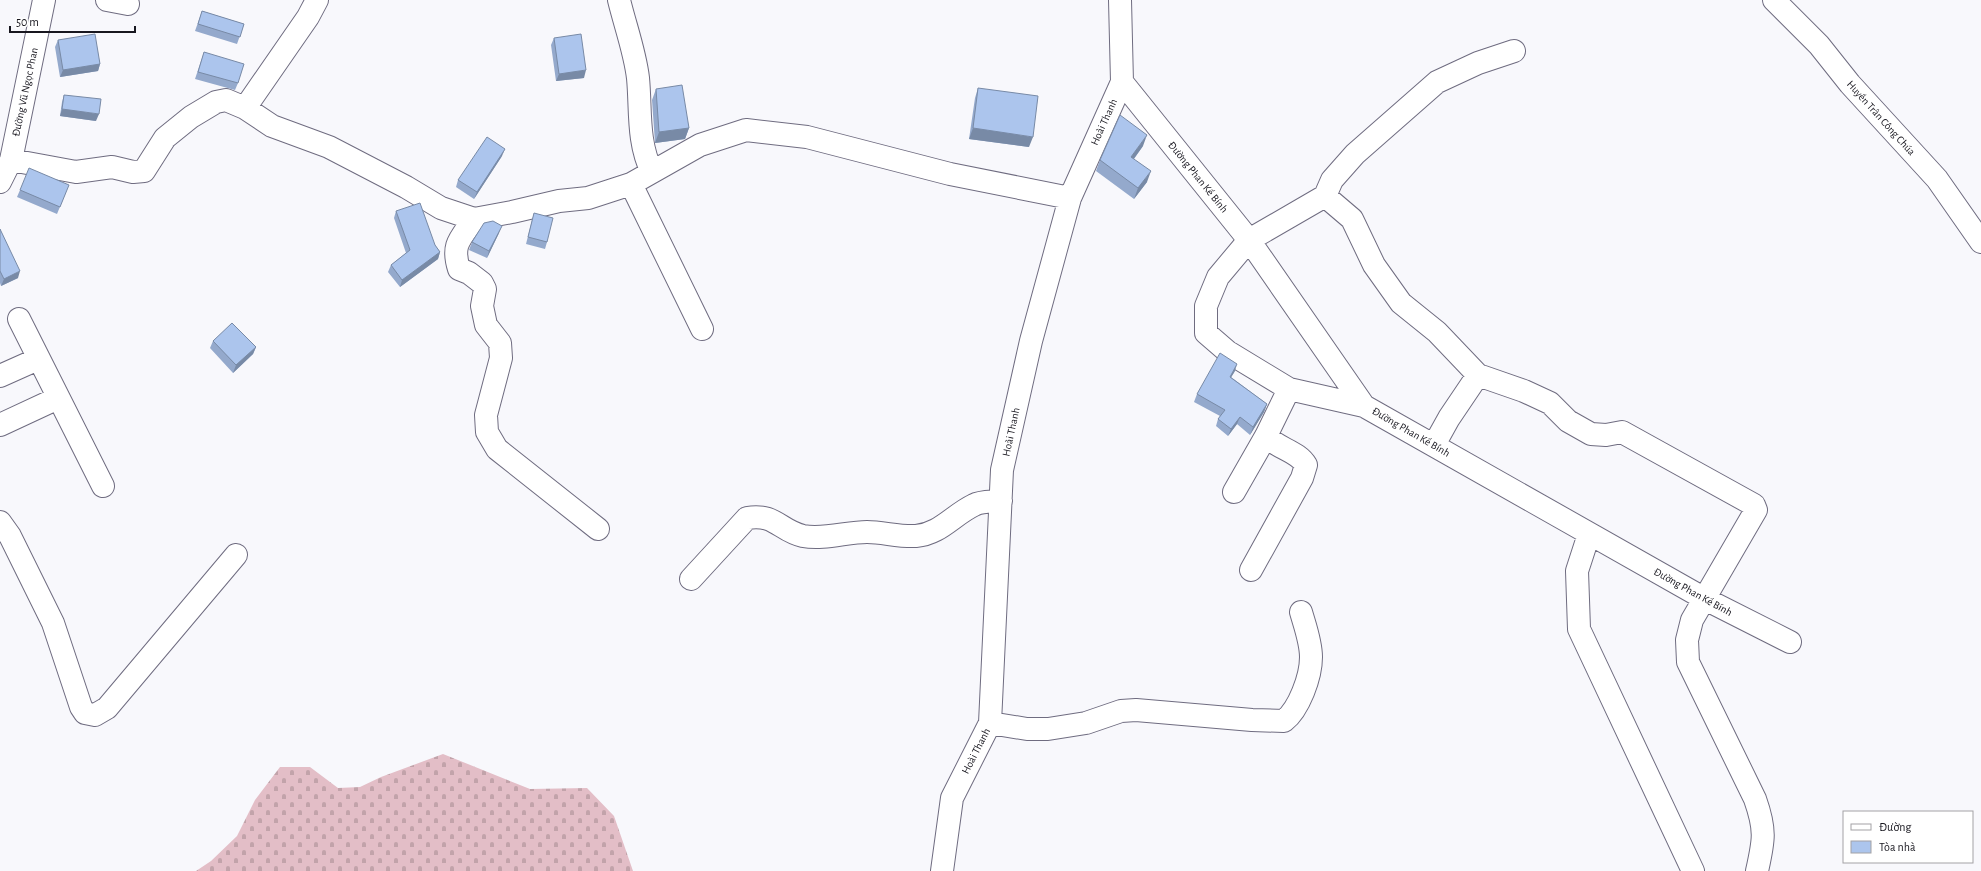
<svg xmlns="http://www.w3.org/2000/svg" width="1981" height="871" font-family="'Alegreya Sans',sans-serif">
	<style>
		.cemetery { fill: url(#cemetery-stones) }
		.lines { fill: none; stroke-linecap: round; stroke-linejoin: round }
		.minor-casing { stroke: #6f6c80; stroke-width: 24 }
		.minor { stroke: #fff; stroke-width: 22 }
		.wall { fill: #94a9cc }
		.shaded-wall { fill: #788aa6 }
		.building { fill: #acc5ed; stroke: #788aa6 }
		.labels { text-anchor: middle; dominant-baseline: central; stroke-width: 4; stroke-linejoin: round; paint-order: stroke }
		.street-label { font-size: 11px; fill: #18171f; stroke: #fff }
	</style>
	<defs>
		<pattern id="cemetery-stones" width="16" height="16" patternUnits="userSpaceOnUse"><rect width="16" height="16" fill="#e3bec7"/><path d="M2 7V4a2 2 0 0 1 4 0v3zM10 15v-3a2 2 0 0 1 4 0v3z" fill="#c2a3aa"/></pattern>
	</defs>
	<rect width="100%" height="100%" fill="#f8f8fc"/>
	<path class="cemetery" d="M443,754L530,789L587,788L614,816L633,871H196L211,861L237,836L255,800L280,767H310L338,788L360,787L381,777Z"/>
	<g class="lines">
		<g class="minor-casing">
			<path id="minor" d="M107,0L128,4
				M619,0C625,25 635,52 638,78C641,109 637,142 652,172
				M1774,0L1819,45L1850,84L1937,179L1981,242
				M1122,82L1249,240L1364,406L1705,599L1790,642
				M245,108L308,17L317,0
				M11,160L76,172L112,167L133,172L144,171L165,138L191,117L216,102L226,100L245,108L272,126L329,147L406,187L441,208L474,219L512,212L559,201L588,198L631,184L700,145L746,130L807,137L950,174L1070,198
				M0,182L11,160L44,0
				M631,184L702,329
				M1325,196L1352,219L1374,265L1401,303L1437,332L1478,375L1524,391L1550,403L1568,421L1591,434L1606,435L1622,432L1754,505L1756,510L1692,620L1687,640L1688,662L1755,799C1766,830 1764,840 1757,871
				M474,219C461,238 451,244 459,269L469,273L482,283L485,289L482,306L486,325L500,343L501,358L486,415L487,432L497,449L598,529
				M19,319L103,486
				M0,376L38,359
				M1364,406L1289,389L1228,352L1206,333V306L1218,277L1249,240L1325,196L1332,180L1355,154L1437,82L1478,63L1514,51
				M0,425L58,398
				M1434,445L1449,418L1478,375
				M1234,492L1266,436L1289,389
				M0,522L10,536L53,623L81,707L85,713L95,715L107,708L236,555
				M1589,534L1577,571L1579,629L1693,871
				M1251,570L1302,478L1306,465C1298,451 1278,449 1266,436
				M691,579L747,518C775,513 780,531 803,536C824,540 847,532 867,532C883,532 899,537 916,536C940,534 953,515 974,505C981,501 992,502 1001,501
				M990,723L1027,729H1048L1086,723L1121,711L1136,710L1252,720L1284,721C1299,709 1311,677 1311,657C1311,642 1305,626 1301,612
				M942,871L952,798L990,723L1002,470L1031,341L1070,198L1122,82L1120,0"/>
		</g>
		<use href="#minor" class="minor"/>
	</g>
	<path class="wall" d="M202,11L244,24L237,44L195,31Z
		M554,38L584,78L556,81L551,45Z
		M58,40L100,64L98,71L60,77L55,47Z
		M204,52L238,83L235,90L195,79Z
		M978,88L1029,147L969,139L975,98Z
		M656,89L689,128L685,139L655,143L652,100Z
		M64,95L96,121L60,116L62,102Z
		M1143,146L1134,159L1147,182L1134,199L1096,171L1100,160Z
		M502,156L474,199L456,187L458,180Z
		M20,190L66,192L57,214L17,197Z
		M396,211L435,245L440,252L438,259L400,287L388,272L391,265L406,253L394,218Z
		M534,213L547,242L545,249L526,244L532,220Z
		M0,229L18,278L1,286L0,283Z
		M499,233L487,258L469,250L472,242Z
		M213,341L256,347L253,354L233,373L210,348Z
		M1235,371L1231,377L1267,404L1264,412L1250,435L1237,424L1228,436L1216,426L1218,419L1220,416L1194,402L1197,394Z"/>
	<path class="shaded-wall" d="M100,64L98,71L60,77L63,70Z
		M586,70L584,78L556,81L559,74Z
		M62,109L99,114L96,121L60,116Z
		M689,128L685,139L655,143L659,132Z
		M973,128L1033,137L1029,147L969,139Z
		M1147,135L1143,146L1127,168L1131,157Z
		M505,149L502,156L474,199L477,192Z
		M1151,171L1147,182L1134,199L1138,188Z
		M502,226L499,233L487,258L489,251Z
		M440,252L438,259L400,287L402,280Z
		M20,271L18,278L1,286L4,279Z
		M256,347L253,354L233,373L236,365Z
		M1237,364L1235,371L1227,384L1230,377Z
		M1267,404L1264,412L1250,435L1253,427Z
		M1240,417L1237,424L1228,436L1231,429Z"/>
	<path class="building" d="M202,11L244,24L240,37L198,24Z
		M95,34L100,64L63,70L58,40Z
		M581,34L586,70L559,74L554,38Z
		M204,52L244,64L238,83L198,72Z
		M682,85L689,128L659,132L656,89Z
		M978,88L1038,96L1033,137L973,128Z
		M64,95L101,99L99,114L62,109Z
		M1120,115L1147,135L1131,157L1151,171L1138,188L1100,160Z
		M487,137L505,149L477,192L458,180Z
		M29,168L69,185L60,207L20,190Z
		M420,203L435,245L440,252L402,280L391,265L410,250L396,211Z
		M534,213L553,218L547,242L528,237Z
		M493,221L502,226L489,251L472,242L484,223Z
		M0,229L20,271L4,279L0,271Z
		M232,323L256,347L236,365L213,341Z
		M1220,353L1237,364L1230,377L1267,404L1253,427L1240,417L1231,429L1218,419L1225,410L1197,394Z"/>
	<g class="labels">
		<g class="street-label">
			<text transform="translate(25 92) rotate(-78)">Đường Vũ Ngọc Phan</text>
			<text transform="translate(1881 118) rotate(48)">Huyền Trân Công Chúa</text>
			<text transform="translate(1104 122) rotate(-66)">Hoài Thanh</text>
			<text transform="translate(1198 177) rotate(51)">Đường Phan Kế Bính</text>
			<text transform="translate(1011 432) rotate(-78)">Hoài Thanh</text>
			<text transform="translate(1411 432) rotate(30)">Đường Phan Kế Bính</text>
			<text transform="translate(1693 592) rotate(29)">Đường Phan Kế Bính</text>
			<text transform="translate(976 751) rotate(-63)">Hoài Thanh</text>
		</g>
	</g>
	<rect x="1843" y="811" width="130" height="52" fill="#ffffff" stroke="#a3a2a5"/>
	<rect x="1851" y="824" width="20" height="6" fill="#ffffff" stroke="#a3a2a5"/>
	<text x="1879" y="831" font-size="12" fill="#18171f">Đường</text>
	<rect x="1851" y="841" width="20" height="12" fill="#acc5ed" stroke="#a3a2a5"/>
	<text x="1879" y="851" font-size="12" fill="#18171f">Tòa nhà</text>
	<path d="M10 26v6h125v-6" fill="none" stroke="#18171f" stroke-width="2"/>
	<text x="16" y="26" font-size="12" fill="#18171f" stroke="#ffffff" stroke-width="3" paint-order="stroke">50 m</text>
</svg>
